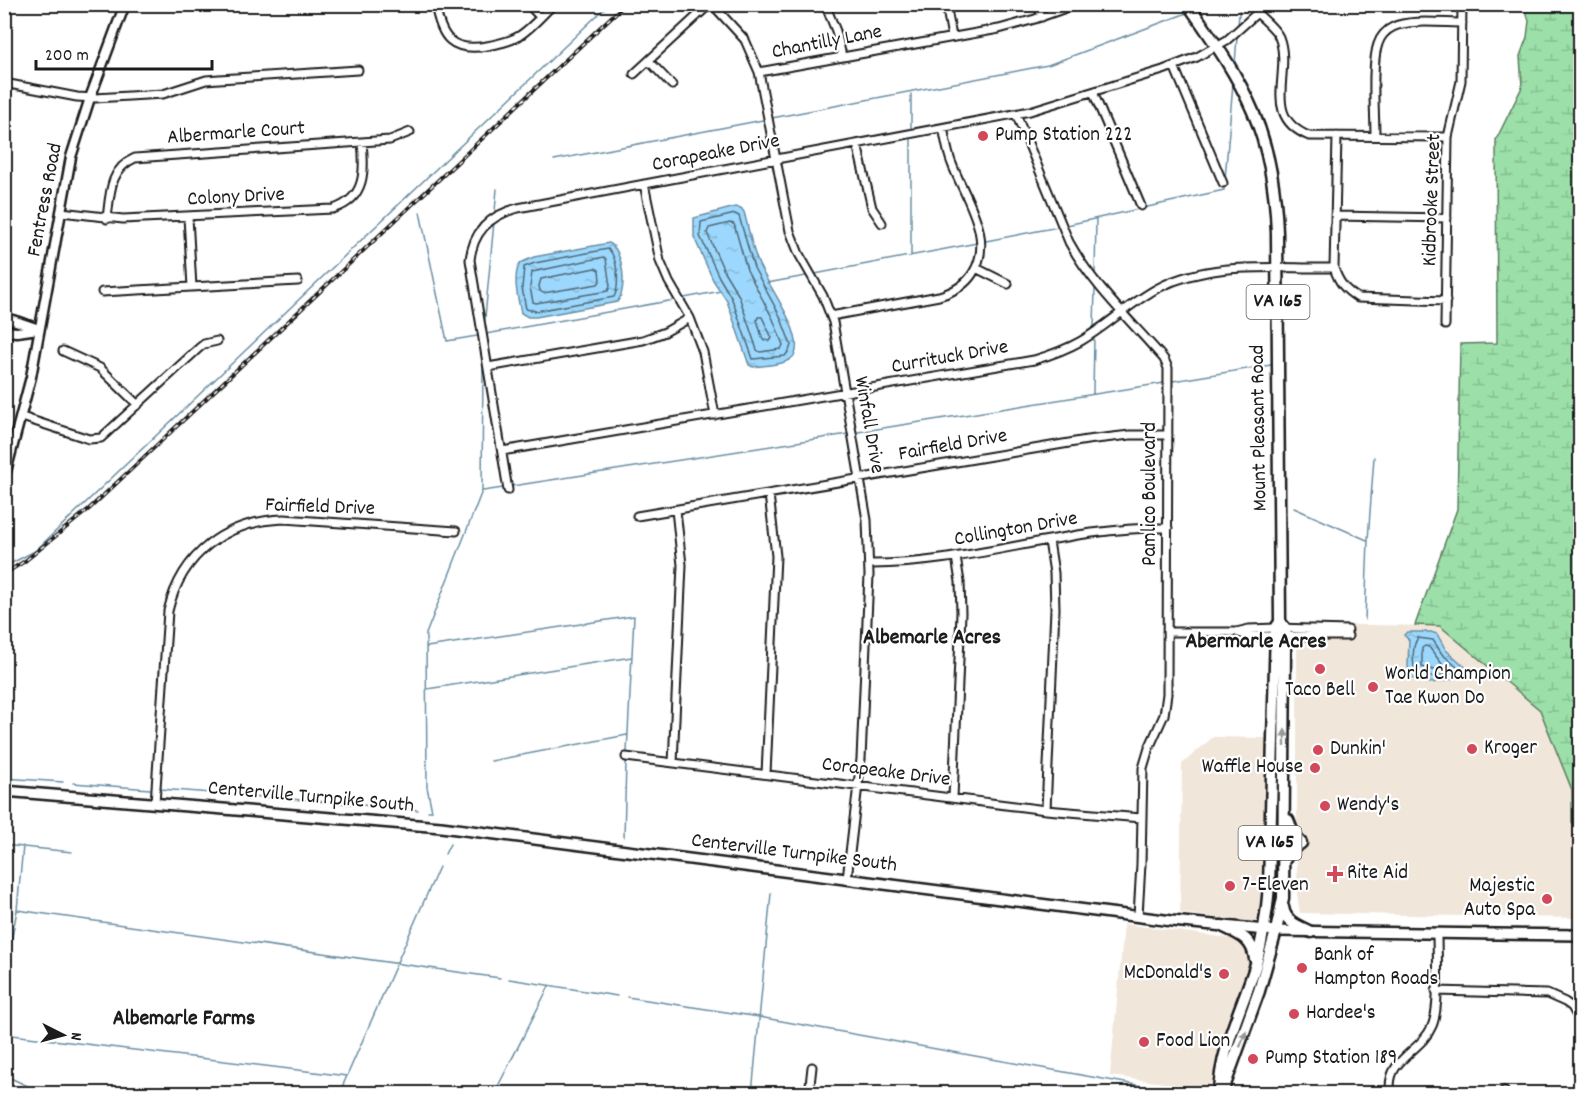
<svg xmlns="http://www.w3.org/2000/svg" width="1585" height="1098" font-family="Dekko,sans-serif">
	<style>
		.built { fill: #f1e6da }
		.wetland { fill: url(#wetland-marsh); stroke: #5c7e62; stroke-width: 1.5 }
		.water { fill: url(#water-ripples); stroke: #698da3; stroke-width: 1.5 }
		.lines { fill: none; stroke-linecap: round; stroke-linejoin: round }
		.shore { stroke: #4f6776; stroke-width: 1.5 }
		.stream { stroke: #698da3; stroke-width: 1.5 }
		.minor-casing { stroke: #1c1c1c; stroke-width: 11 }
		.tertiary-casing { stroke: #1c1c1c; stroke-width: 13 }
		.secondary-casing { stroke: #1c1c1c; stroke-width: 14 }
		.trunk-casing { stroke: #1c1c1c; stroke-width: 15 }
		.minor { stroke: #fff; stroke-width: 7 }
		.tertiary { stroke: #fff; stroke-width: 8 }
		.secondary { stroke: #fff; stroke-width: 9 }
		.trunk { stroke: #fff; stroke-width: 10 }
		.rail-casing { stroke: #1c1c1c; stroke-width: 4 }
		.rail { stroke: #fff; stroke-width: 1.5; stroke-dasharray: 4.5; stroke-linecap: butt }
		.oneway { fill: #999 }
		.poi-dot { fill: #d1495b; stroke: #fff; stroke-width: 2 }
		.labels { text-anchor: middle; dominant-baseline: central; stroke-width: 4.5; stroke-linejoin: round; paint-order: stroke }
		.shield { fill: #fff; stroke: #606060; stroke-width: 1.5 }
		.shield-label { font-size: 20px; font-weight: bold; fill: #1c1c1c }
		.street-label { font-size: 21px; fill: #1c1c1c; stroke: #fff }
		.poi-label { font-size: 21px; fill: #1c1c1c; stroke: #fff; text-anchor: start }
		.neighbourhood-label { font-size: 22px; font-weight: bold; fill: #1c1c1c; stroke: #fff }
	</style>
	<defs>
		<pattern id="wetland-marsh" width="20" height="14" patternUnits="userSpaceOnUse" patternTransform="scale(1.5)"><rect width="20" height="14" fill="#9cdfa9"/><path d="M1 5h8M5 5V1M11 12h8M15 12V8" fill="none" stroke="#86bf91"/></pattern>
		<pattern id="water-ripples" width="26" height="14" patternUnits="userSpaceOnUse" patternTransform="scale(1.5)"><rect width="26" height="14" fill="#9cd8fd"/><path d="M2 4q2-2 4 0t4 0M15 11q2-2 4 0t4 0" fill="none" stroke="#86b9d8"/></pattern>
	</defs>
	<rect width="100%" height="100%" fill="#fff"/>
	<filter id="ink" filterUnits="userSpaceOnUse"><feTurbulence type="fractalNoise" baseFrequency=".0167" numOctaves="2"/><feDisplacementMap in="SourceGraphic" scale="12" xChannelSelector="R" yChannelSelector="G"/><feConvolveMatrix kernelMatrix="1 2 1 2 8 2 1 2 1" color-interpolation-filters="sRGB"/></filter>
	<g filter="url(#ink)">
		<path class="built" d="M1297,624L1440,626L1540,710L1572,790V821L1580,828V918L1300,913L1297,894Z
			M1213,737L1267,738L1263,906L1261,916L1257,920L1250,922L1180,913L1182,764Z
			M1124,924L1244,940L1253,958L1211,1089L1110,1076Z"/>
		<path class="wetland" d="M1524,5H1580V828L1572,822V790L1540,710L1440,626L1415,625L1457,509L1460,344L1497,343L1496,140L1522,87L1520,56L1527,37L1529,21Z"/>
		<path class="water" d="M735,207L741,208L744,212C749,230 752,249 759,265C768,285 804,333 795,354C789,366 765,365 753,367L749,365L727,301L713,280L694,237V218Z
			M609,243C623,249 628,290 617,302L536,317H528L521,313C518,299 512,276 520,263L534,257Z
			M1407,632H1431L1437,634L1446,650L1469,670V674C1450,679 1429,689 1410,677L1408,666L1409,640L1404,635Z"/>
		<g class="lines">
			<path class="shore" d="M735,214L739,216L754,268L780,316L791,345L789,351L785,356L753,359L732,299L719,277L700,236L701,222Z
				M730,223L734,224L747,270L773,319L783,345L781,349L760,352L757,350L739,296L725,273L707,233L709,228Z
				M608,249C618,257 620,286 614,297L536,311L526,309L522,288L524,267L535,263Z
				M604,257L606,259L610,286L608,291L536,303L533,302L530,287L532,272Z
				M595,268L599,270L600,281L598,284L543,293L540,291L539,286L541,279Z
				M758,317H762L772,338L770,341L763,340L757,320Z
				M1418,638L1433,640L1442,654L1457,667V671L1435,677L1416,673C1412,664 1412,645 1418,638Z
				M1425,646L1429,647L1442,664L1441,668L1433,670L1422,667V648Z"/>
			<path class="stream" d="M1198,9L1210,4
				M1238,25L1240,4
				M1235,64L1237,37
				M772,118L1048,65L1187,13
				M911,129V94
				M554,160L763,120
				M1225,179L1233,83
				M495,211L497,189
				M420,212L447,341L477,336
				M1067,225L1224,190V184
				M986,241L1058,227
				M911,256V139
				M815,274L977,243
				M1095,275L1096,219
				M767,283L806,276
				M684,298L721,291
				M1094,327L1095,288
				M484,328L494,222
				M486,334L674,300
				M1173,381L1271,365
				M1093,394L1094,338
				M858,432L1164,383
				M512,486L848,434
				M483,491L503,488
				M1294,508L1367,540
				M4,567L35,551L609,4
				M1365,620L1368,540L1374,457
				M427,647L634,616L627,752
				M427,689L632,657
				M491,761L627,735
				M4,778L63,782
				M73,783L150,789
				M160,789L275,798
				M285,799L306,800
				M316,801L418,810
				M428,811H432L427,787L426,634L482,491L483,362
				M624,837L626,762
				M4,845L72,852
				M445,854L450,844
				M17,910L500,978
				M509,979L617,996
				M4,980L17,910L23,846
				M627,997L759,1017L1186,1094
				M4,1034L347,1076
				M4,1075L45,1094
				M339,1094L439,867
				M494,1094L549,986
				M752,1094L771,893"/>
			<g class="minor-casing">
				<path id="minor" d="M435,4C441,38 451,52 487,46C498,44 509,42 519,36C532,28 542,15 554,4
					M528,4L540,17
					M712,4L745,40L759,72L790,231L799,254L823,296L833,322L867,520L869,575L861,759L847,879
					M825,4L836,31L842,56
					M946,4L952,37
					M1038,4L1042,17
					M1257,13C1264,20 1275,28 1279,37C1293,73 1260,116 1309,136L1448,137
					M649,61L672,85
					M1174,66L1223,183
					M759,72L999,29L1035,19L1077,4
					M634,74L710,4
					M4,83L77,97L95,98L163,94L206,80L219,79L358,70
					M1093,92L1141,206
					M1016,114L1069,242C1093,286 1131,321 1164,359L1168,368L1167,694L1164,715L1149,748L1143,768L1141,864L1138,916
					M1337,136L1334,268C1339,283 1345,290 1358,298L1446,301
					M1375,136C1375,114 1371,63 1378,44C1380,37 1386,30 1393,27C1408,19 1444,23 1462,23
					M857,144L872,208L882,223
					M644,184L660,261L669,282L690,318L703,352L715,415
					M61,212L123,219L333,209C366,199 365,170 362,142
					M1335,216L1447,218
					M188,217L192,287
					M107,219C110,195 109,169 135,158L390,140L410,132
					M976,268L1008,284
					M102,292L298,281
					M831,316L939,296C953,292 965,286 973,273C995,238 965,198 952,164C947,152 946,140 943,128
					M1445,325L1448,137L1461,81L1462,4
					M63,351L100,368L138,405
					M488,367L643,340L665,332L690,318
					M22,417L89,439L101,438L199,348L204,344L217,341
					M502,451L1034,360C1051,355 1067,349 1081,341C1108,325 1130,303 1158,288C1212,260 1275,269 1334,268
					M508,490L470,260C473,231 490,215 518,208L1030,111L1163,70L1197,57L1227,40L1257,13L1262,4
					M637,516L1087,440L1130,435H1168
					M869,564C970,565 1067,526 1168,528
					M1167,632H1236L1249,629L1276,628L1348,630
					M1238,633L1248,636H1348
					M626,757L1046,810L1141,818
					M673,763L682,565L676,510
					M766,774L776,556L769,494
					M953,798L961,613L960,582L956,557
					M155,803L168,611C182,553 226,521 284,519L456,531
					M1046,810L1055,609L1054,573L1049,541
					M1436,991L1547,994L1565,1002L1572,1007L1580,1021
					M1504,1091L1506,1094
					M809,1094L812,1067
					M1391,1094C1384,1059 1421,1053 1432,1026C1440,1009 1437,955 1437,933"/>
			</g>
			<g class="tertiary-casing">
				<path id="tertiary" d="M4,317L39,329
					M4,331L17,332L38,329
					M4,479L31,377L71,157L90,98L125,4"/>
			</g>
			<g class="secondary-casing">
				<path id="secondary" d="M4,791L441,827L1172,921L1276,931L1580,935"/>
			</g>
			<g class="trunk-casing">
				<path id="trunk" d="M1188,4C1245,85 1274,132 1277,233L1280,622L1276,628L1269,886C1267,913 1263,938 1256,964C1243,1006 1220,1049 1219,1094
					M1285,859L1290,850L1301,843L1294,836L1288,820
					M1283,907C1285,922 1298,926 1311,932
					M1222,926C1239,934 1253,939 1255,959
					M1222,1093L1259,991L1276,931L1283,898L1285,648V628L1280,622"/>
			</g>
			<use href="#minor" class="minor"/>
			<use href="#tertiary" class="tertiary"/>
			<use href="#secondary" class="secondary"/>
			<use href="#trunk" class="trunk"/>
			<g class="rail-casing">
				<path id="rail" d="M4,574L25,561L89,509L625,4"/>
			</g>
			<use href="#rail" class="rail"/>
		</g>
		<defs><path id="oneway-solid" d="M-6-.8H1V-3.2L6.5 0L1 3.2V.8H-6Z" transform="scale(1.5)"/></defs>
		<g class="oneway">
			<use href="#oneway-solid" transform="translate(1285 738) rotate(-90)"/>
			<use href="#oneway-solid" transform="translate(1243 1039) rotate(-70)"/>
		</g>
	</g>
	<g class="poi-dot">
		<circle cx="983" cy="136" r="6"/>
		<circle cx="1320" cy="669" r="6"/>
		<circle cx="1373" cy="687" r="6"/>
		<circle cx="1472" cy="749" r="6"/>
		<circle cx="1318" cy="750" r="6"/>
		<circle cx="1315" cy="768" r="6"/>
		<circle cx="1325" cy="806" r="6"/>
		<path d="M1332 865h6v6h6v6h-6v6h-6v-6h-6v-6h6z"/>
		<circle cx="1230" cy="886" r="6"/>
		<circle cx="1547" cy="899" r="6"/>
		<circle cx="1302" cy="968" r="6"/>
		<circle cx="1224" cy="974" r="6"/>
		<circle cx="1294" cy="1014" r="6"/>
		<circle cx="1144" cy="1042" r="6"/>
		<circle cx="1253" cy="1059" r="6"/>
	</g>
	<g class="labels">
		<g class="shield">
			<rect x="1246.5" y="285" width="63" height="34" rx="4.5"/>
			<rect x="1238.5" y="826" width="63" height="34" rx="4.5"/>
		</g>
		<g class="shield-label">
			<text x="1278" y="302">VA 165</text>
			<text x="1270" y="843">VA 165</text>
		</g>
		<g class="street-label">
			<text transform="translate(827 43) rotate(-11)">Chantilly Lane</text>
			<text transform="translate(236 134) rotate(-4)">Albermarle Court</text>
			<text transform="translate(716 154) rotate(-11)">Corapeake Drive</text>
			<text transform="translate(236 198) rotate(-3)">Colony Drive</text>
			<text transform="translate(46 200) rotate(-79)">Fentress Road</text>
			<text transform="translate(1433 200) rotate(-88)">Kidbrooke Street</text>
			<text transform="translate(950 358) rotate(-10)">Currituck Drive</text>
			<text transform="translate(868 425) rotate(80)">Winfall Drive</text>
			<text transform="translate(1260 428) rotate(-91)">Mount Pleasant Road</text>
			<text transform="translate(953 446) rotate(-10)">Fairfield Drive</text>
			<text transform="translate(1151 494) rotate(-90)">Pamlico Boulevard</text>
			<text transform="translate(320 508) rotate(2)">Fairfield Drive</text>
			<text transform="translate(1016 530) rotate(-10)">Collington Drive</text>
			<text transform="translate(886 773) rotate(7)">Corapeake Drive</text>
			<text transform="translate(311 798) rotate(5)">Centerville Turnpike South</text>
			<text transform="translate(794 854) rotate(7)">Centerville Turnpike South</text>
		</g>
		<g class="poi-label">
			<text x="995" y="136">Pump Station 222</text>
			<text x="1385" y="675">World Champion<tspan x="1385" dy="24">Tae Kwon Do</tspan></text>
			<text x="1320" y="691" text-anchor="middle">Taco Bell</text>
			<text x="1484" y="749">Kroger</text>
			<text x="1330" y="750">Dunkin'</text>
			<text x="1303" y="768" text-anchor="end">Waffle House</text>
			<text x="1337" y="806">Wendy's</text>
			<text x="1347" y="874">Rite Aid</text>
			<text x="1242" y="886">7-Eleven</text>
			<text x="1535" y="887" text-anchor="end">Majestic<tspan x="1535" dy="24">Auto Spa</tspan></text>
			<text x="1314" y="956">Bank of<tspan x="1314" dy="24">Hampton Roads</tspan></text>
			<text x="1212" y="974" text-anchor="end">McDonald's</text>
			<text x="1306" y="1014">Hardee's</text>
			<text x="1156" y="1042">Food Lion</text>
			<text x="1265" y="1059">Pump Station 189</text>
		</g>
		<g class="neighbourhood-label">
			<text x="932" y="638">Albemarle Acres</text>
			<text x="1256" y="642">Abermarle Acres</text>
			<text x="184" y="1019">Albemarle Farms</text>
		</g>
	</g>
	<rect width="1585" height="1098" fill="none" stroke="#fff" stroke-width="24"/>
	<rect x="12" y="12" width="1561" height="1074" fill="none" stroke="#1c1c1c" stroke-width="2" filter="url(#ink)"/>
	<g transform="translate(63 1035) rotate(96)" stroke="#ffffff" stroke-width="4.5" paint-order="stroke">
	<path d="M0-4.5L10 22L0 15L-10 22Z" fill="#1c1c1c"/>
	<text y="-9" font-size="16" font-weight="bold" text-anchor="middle" fill="#1c1c1c">N</text>
	</g>
	<path d="M36 60v9h176v-9" fill="none" stroke="#1c1c1c" stroke-width="3"/>
	<text x="45" y="60" font-size="18" fill="#1c1c1c" stroke="#ffffff" stroke-width="4.5" paint-order="stroke">200 m</text>
</svg>
